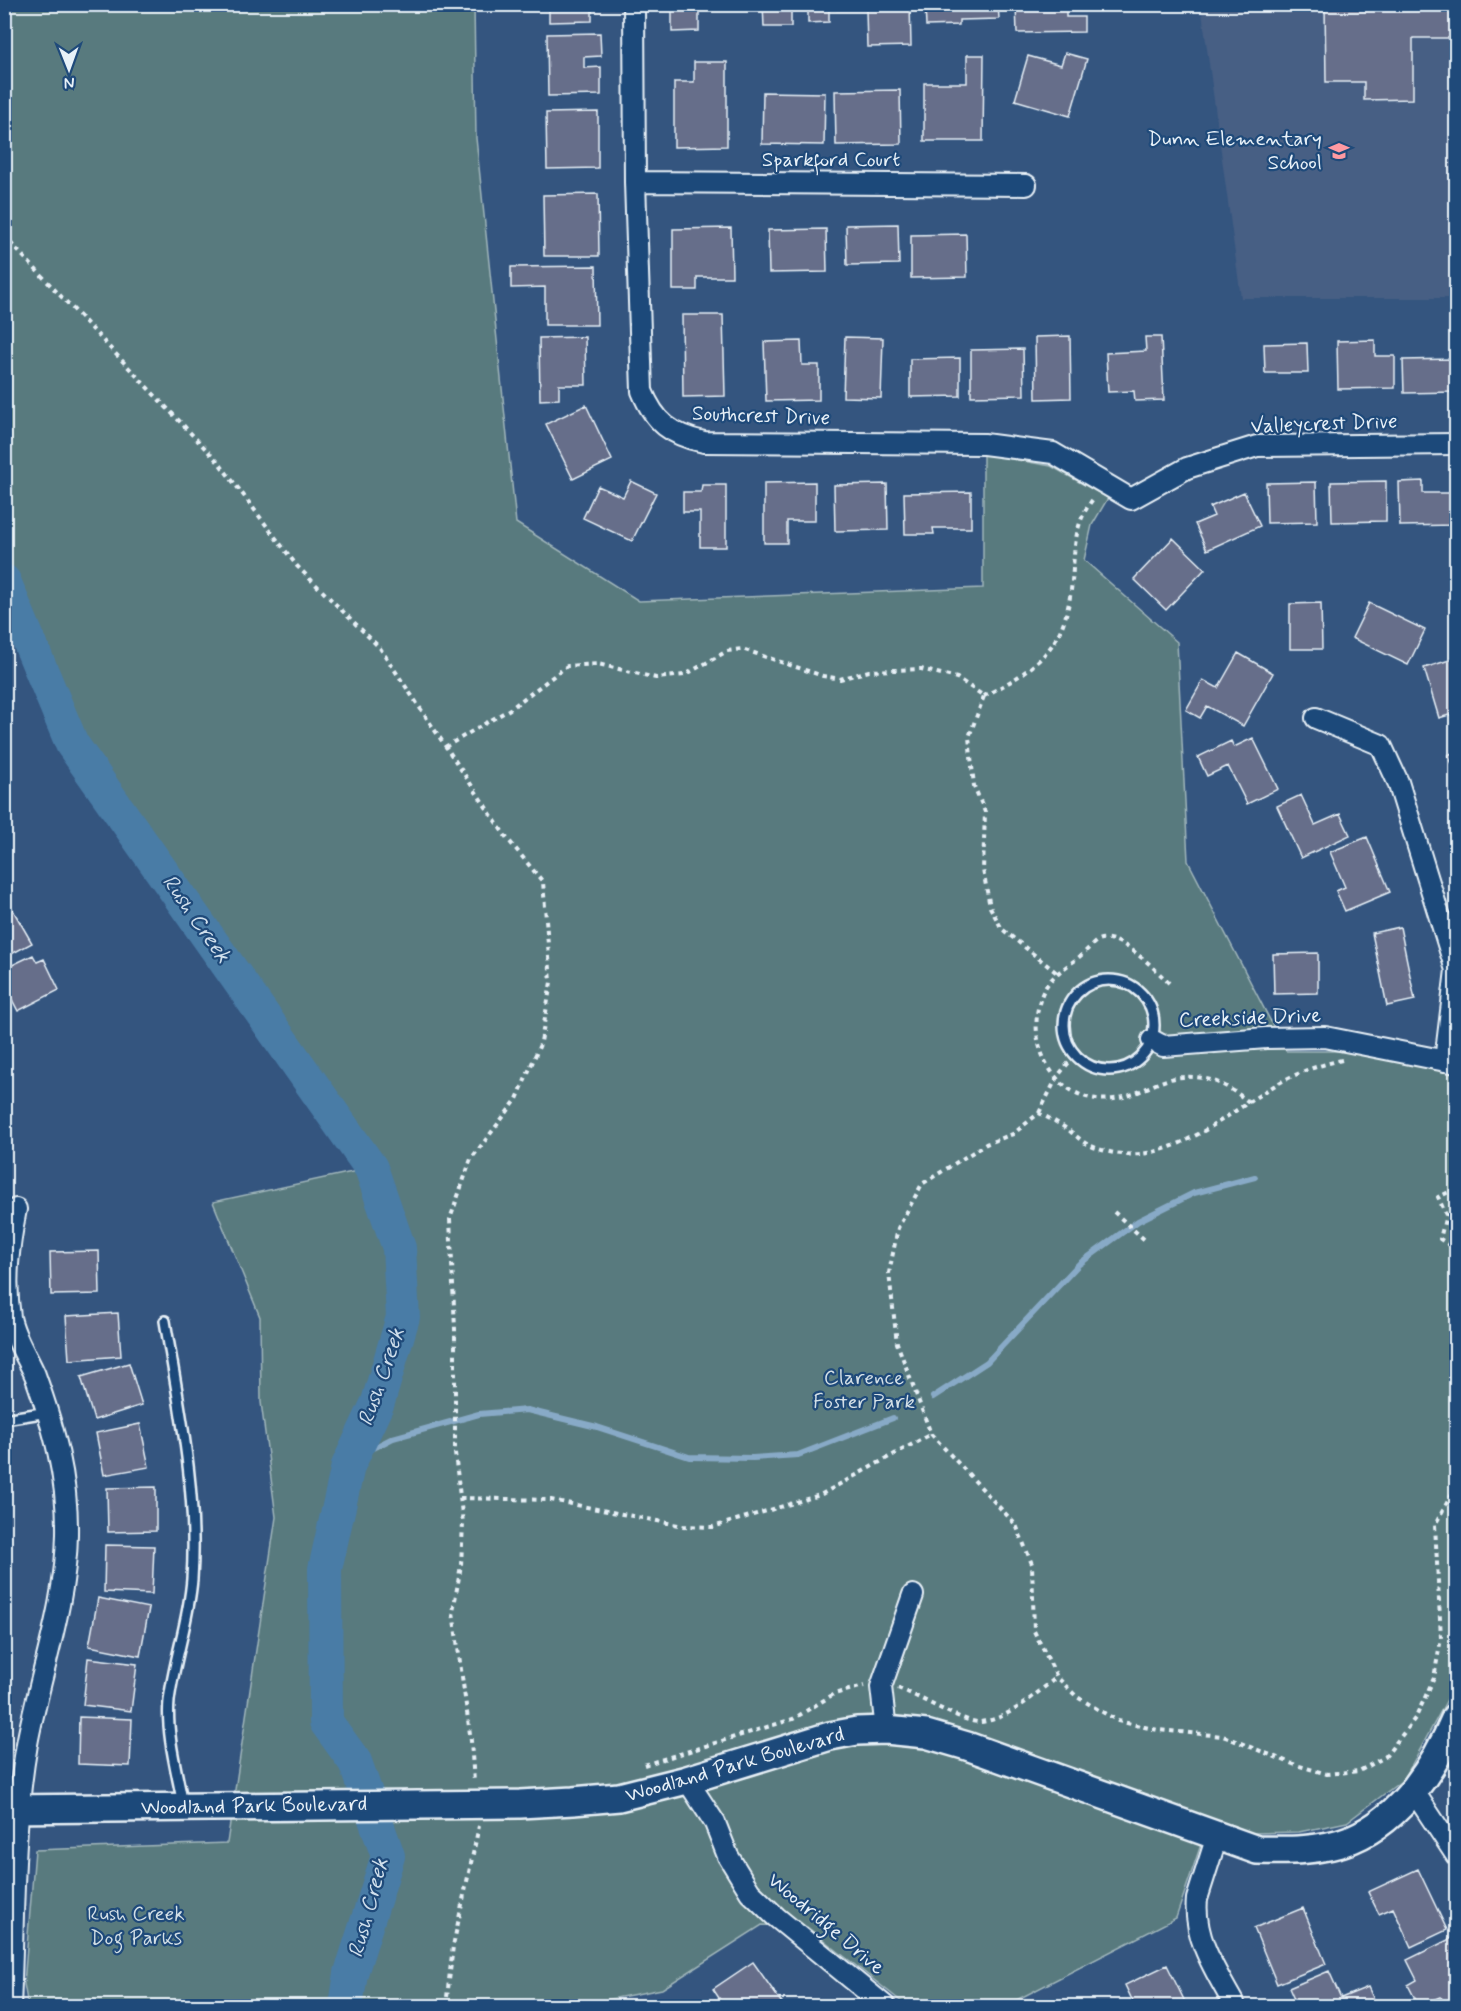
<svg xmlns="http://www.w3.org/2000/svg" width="1461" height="2011" font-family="Mynerve,sans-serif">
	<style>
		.built { fill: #465f84 }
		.green { fill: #597a7e; stroke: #a0b6bb; stroke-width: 1.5 }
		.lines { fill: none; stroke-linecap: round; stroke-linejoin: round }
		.stream { stroke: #88aac7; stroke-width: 6 }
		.river { stroke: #487ba6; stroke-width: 34 }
		.building { fill: #666e8a; stroke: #e8f1f8; stroke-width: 1.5 }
		.lane-casing { stroke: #e8f1f8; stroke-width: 14 }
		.street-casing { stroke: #e8f1f8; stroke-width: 24 }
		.secondary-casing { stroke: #e8f1f8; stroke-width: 32 }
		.path { stroke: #e8f1f8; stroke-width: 4; stroke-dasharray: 4.5 4.5; stroke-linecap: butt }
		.lane { stroke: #1f4a7a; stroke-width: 9 }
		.street { stroke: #1f4a7a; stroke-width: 20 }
		.secondary { stroke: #1f4a7a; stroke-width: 27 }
		.labels { text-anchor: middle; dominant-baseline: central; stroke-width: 4.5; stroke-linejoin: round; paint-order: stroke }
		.poi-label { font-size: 21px; fill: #e8f1f8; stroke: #1f4a7a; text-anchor: end }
		.street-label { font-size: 21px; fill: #e8f1f8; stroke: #1f4a7a }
		.park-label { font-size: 21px; fill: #d3dfe6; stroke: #1f4a7a }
		.water-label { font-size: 22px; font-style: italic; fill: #d0dfec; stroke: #1f4a7a }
	</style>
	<rect width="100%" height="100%" fill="#34557f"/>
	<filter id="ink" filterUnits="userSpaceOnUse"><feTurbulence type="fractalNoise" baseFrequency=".0167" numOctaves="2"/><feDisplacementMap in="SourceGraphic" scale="12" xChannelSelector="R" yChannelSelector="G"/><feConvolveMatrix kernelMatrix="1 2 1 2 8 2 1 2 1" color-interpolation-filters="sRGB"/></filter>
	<g filter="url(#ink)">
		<path class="built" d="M1201,5H1456V298H1241Z"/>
		<path class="green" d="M4,5H474L476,138L516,523L639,601L983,588V454L1051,466L1108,498L1092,525L1084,560L1177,642L1188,861L1286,1051H1352L1456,1066V1683L1404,1779L1347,1822L1299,1832L1251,1833L1210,1818L1176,1918L1005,2006H907L807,1927L762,1925L662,1989L575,2006H28L24,1984L35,1850L227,1843L276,1517L261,1402L260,1317L213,1202L371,1168L72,744L5,581Z"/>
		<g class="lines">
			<path class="stream" d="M933,1397L987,1362L1079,1264L1138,1221L1194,1193L1255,1177
				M352,1459L393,1438L479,1414L527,1410L597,1427L689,1457L753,1458L798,1455L893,1418"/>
			<path class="river" d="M4,581L72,744L371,1168L399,1248L403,1317L378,1402L348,1466L325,1569L326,1722L355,1762L388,1856L351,1973L346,2006"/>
		</g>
		<path class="building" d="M549,4H592V21L549,22Z
			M672,4H699V31L672,32Z
			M763,4H829V22L808,23V7L791,8V27H764Z
			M836,4H910L911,46L867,47L866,10H837Z
			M925,4H998L999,19L959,20V25L926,26Z
			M1016,4H1066V17H1084V32L1017,33Z
			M1325,4H1456V38H1413V99L1364,100V82H1326Z
			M600,33L601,56L584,57V68L601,67V95L548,96L547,34Z
			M1065,53L1087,59L1070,116L1015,100L1028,56L1061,65Z
			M967,55H984L983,141H924V83H967Z
			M694,62H727V146L674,147V82H694Z
			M900,90L901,144L836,145L835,91Z
			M763,92L825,93L824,145L762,144Z
			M598,112V168L547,169L546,113Z
			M598,194L599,256H544L543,195Z
			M898,224L899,264L847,265L846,225Z
			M731,228L732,277H697V290H673V229Z
			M826,229L827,272L769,273L768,230Z
			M966,234L967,277L911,278V235Z
			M596,266L597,325H545V287L511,288V267Z
			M682,315H723L725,396L683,397Z
			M1070,336L1071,398L1036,399L1035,337Z
			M585,337L586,385H559V399L540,400L539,338Z
			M845,337L883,338L881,398L843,397Z
			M1145,337H1161L1164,400L1135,401L1134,391L1108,392L1106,353L1146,351Z
			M1375,340V356H1395V388L1338,389L1337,341Z
			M801,341L802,365H819V400L766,401L764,342Z
			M1307,343L1308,373H1265L1264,344Z
			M1023,349L1024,395L971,396V350Z
			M960,358V396L910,397V359Z
			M1453,359L1454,392L1404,393L1403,360Z
			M586,405L612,460L573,479L546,424Z
			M631,481L656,493L632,541L583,518L598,486L623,497Z
			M1386,481V521L1332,522L1331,482Z
			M1423,481V493H1454V525L1400,526L1399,482Z
			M815,482V521H787V543H764V483Z
			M1316,482L1317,522L1267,523L1266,483Z
			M887,484L888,530L835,531L834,485Z
			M702,485H726V547H700V512H683V492H701Z
			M971,492V528H933L934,534H905L904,493Z
			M1244,492L1260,526L1207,550L1195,524L1214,516L1210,507Z
			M1173,538L1205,569L1166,610L1134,579Z
			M1321,603L1322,649H1290V604Z
			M1369,603L1425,630L1408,665L1352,638Z
			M1238,653L1273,673L1243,726L1207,706L1200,718L1186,710L1203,680L1218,688Z
			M1456,658V713L1439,718L1424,668Z
			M1253,738L1278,789L1247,804L1228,766L1207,776L1198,757L1231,741L1234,747Z
			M1456,751V772L1448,755Z
			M1301,795L1315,825L1340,814L1350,835L1301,858L1277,806Z
			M1367,837L1390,892L1345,911L1336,891L1345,887L1330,852Z
			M10,905L32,943L4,958V908Z
			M1400,927L1415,1000L1387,1006L1372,933Z
			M1318,953V993L1274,994L1273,954Z
			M33,955L37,962L44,959L59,990L18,1011L4,984V969Z
			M99,1251L100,1294L51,1295L50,1252Z
			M118,1313L121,1356L69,1360L66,1316Z
			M129,1363L142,1405L94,1420L81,1377Z
			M140,1424L149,1467L104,1475L96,1433Z
			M156,1487V1531L108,1532L107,1488Z
			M105,1545L154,1546L152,1594L104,1592Z
			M98,1598L149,1608L140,1656L89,1646Z
			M88,1658L137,1664L131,1711L83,1705Z
			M79,1717L132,1719L130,1766L78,1764Z
			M1418,1869L1447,1930L1411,1947L1393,1908L1379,1914L1368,1892Z
			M1303,1908L1326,1964L1277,1984L1254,1928Z
			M1456,1936V2006H1446L1441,1997L1419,2006L1408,1985L1417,1980L1407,1960Z
			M753,1962L784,2006H719L723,2004L713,1989Z
			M1167,1965L1187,2006H1135L1125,1985Z
			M1329,1971L1341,1998L1368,1987L1377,2006H1297L1289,1988Z"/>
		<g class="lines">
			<g class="lane-casing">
				<path id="lane" d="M1064 1025a45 45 0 1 1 90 0a45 45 0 1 1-90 0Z
					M4,1204L16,1209
					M165,1321C179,1405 198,1493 192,1579C189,1620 174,1660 169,1701C166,1734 177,1772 183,1805
					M4,1419L48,1412"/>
			</g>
			<g class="street-casing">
				<path id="street" d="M634,4L635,182L642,391C655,423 671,435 704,442L984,444L1053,453L1131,499L1187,468L1257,446L1456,444
					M635,182L1026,185
					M1316,718L1381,745L1398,782L1456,970L1445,1061
					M1152,1040L1163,1046L1266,1038L1325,1037L1456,1063
					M886,1730L881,1687L913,1595
					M687,1780L715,1823L728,1856L750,1892L776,1917L885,2006
					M1413,1790L1456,1855
					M1217,1836L1197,1899C1193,1939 1217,1973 1235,2006
					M10,2006C14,1920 12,1829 27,1744C40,1674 66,1605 67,1534C68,1478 54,1428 35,1375C27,1356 14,1338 10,1317C4,1280 9,1245 16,1209"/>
			</g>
			<g class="secondary-casing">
				<path id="secondary" d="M4,1809L520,1804L573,1801L619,1797L687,1780L830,1736L857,1731L886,1730L926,1734L967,1746L1257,1850C1288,1851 1322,1851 1352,1839C1402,1818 1436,1765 1456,1717"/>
			</g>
			<path class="path" d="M4,236L219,463L297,566L380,648L506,837L543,882L551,982L541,1042L517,1099L471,1159L450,1219L455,1329V1453L463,1523L461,1565L453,1612L471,1741L474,1782
				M984,696C1047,664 1069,640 1073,568C1075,542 1076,521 1093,499
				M445,747L510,709L567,666L598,664L656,678L685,675L727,651L742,649L823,676L840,679L869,671L921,669L957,678L984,696L969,737L974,786L985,812L983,870L990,907L1002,929L1057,973
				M1169,983C1155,969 1118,931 1098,940C1092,944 1083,955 1074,961C1061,970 1046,981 1041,997C1024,1046 1057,1106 1114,1099C1139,1096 1158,1078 1183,1077C1210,1075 1230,1087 1250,1103
				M1342,1060C1319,1065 1299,1072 1279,1083C1221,1116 1161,1178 1089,1145C1082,1142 1077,1136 1071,1132C1061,1124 1050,1119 1039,1113L1013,1134L986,1144L922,1184L898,1228L889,1273L897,1343L931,1434L1016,1525L1032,1564L1034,1631L1057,1677L1077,1697L1118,1721L1158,1730L1223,1736L1293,1764L1327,1774L1359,1771L1385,1757L1416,1717L1434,1678L1441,1638L1435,1525L1456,1486
				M1039,1113L1057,1077L1075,1055
				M1456,1189L1438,1197L1446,1215L1440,1239L1456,1249
				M1114,1212L1147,1242
				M460,1498L551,1500L683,1526L713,1527L820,1495L931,1434
				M898,1688C917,1695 963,1723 980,1722C1010,1719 1034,1695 1057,1677
				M644,1765L793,1719L834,1694L864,1686
				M446,2006L453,1946L479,1826"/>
			<use href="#lane" class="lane"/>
			<use href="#street" class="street"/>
			<use href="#secondary" class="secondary"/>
		</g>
	</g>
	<defs>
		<g id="school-bare" transform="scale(1.62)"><path d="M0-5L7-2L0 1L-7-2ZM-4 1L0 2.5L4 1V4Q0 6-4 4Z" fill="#ff9aa2" stroke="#1f4a7a" stroke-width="2.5" paint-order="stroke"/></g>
	</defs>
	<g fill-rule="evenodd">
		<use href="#school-bare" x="1339" y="151"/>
	</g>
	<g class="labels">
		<g class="poi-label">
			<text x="1322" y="139">Dunn Elementary<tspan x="1322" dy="24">School</tspan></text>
		</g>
		<g class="street-label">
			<text x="831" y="160">Sparkford Court</text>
			<text transform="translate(761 416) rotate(2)">Southcrest Drive</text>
			<text transform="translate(1324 424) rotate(-2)">Valleycrest Drive</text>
			<text transform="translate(1250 1018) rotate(-2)">Creekside Drive</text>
			<text transform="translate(735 1765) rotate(-16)">Woodland Park Boulevard</text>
			<text transform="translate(254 1806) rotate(-1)">Woodland Park Boulevard</text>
			<text transform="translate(826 1924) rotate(40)">Woodridge Drive</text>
		</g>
		<g class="park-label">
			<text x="864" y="1378">Clarence<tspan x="864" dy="24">Foster Park</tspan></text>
			<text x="136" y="1914">Rush Creek<tspan x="136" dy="24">Dog Parks</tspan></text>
		</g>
		<g class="water-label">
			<text transform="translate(196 919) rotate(55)">Rush Creek</text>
			<text transform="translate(382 1377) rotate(-71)">Rush Creek</text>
			<text transform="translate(369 1908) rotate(-75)">Rush Creek</text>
		</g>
	</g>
	<rect width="1461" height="2011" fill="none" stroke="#1f4a7a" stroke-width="24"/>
	<rect x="12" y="12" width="1437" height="1987" fill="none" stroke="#e8f1f8" stroke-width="2" filter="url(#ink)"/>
	<g transform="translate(69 69) rotate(179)" stroke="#1f4a7a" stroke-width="4.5" paint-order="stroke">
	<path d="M0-4.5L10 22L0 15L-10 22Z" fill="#e8f1f8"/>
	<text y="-9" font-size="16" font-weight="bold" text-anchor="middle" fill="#e8f1f8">N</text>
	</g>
</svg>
